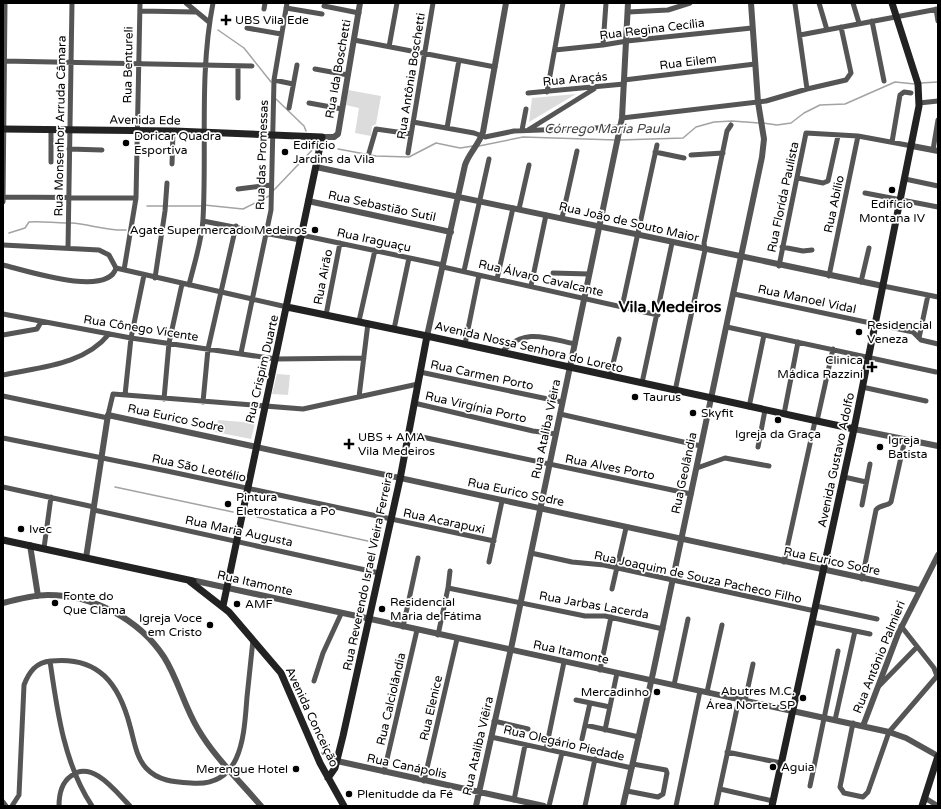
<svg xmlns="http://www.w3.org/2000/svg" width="941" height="809" font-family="'Varela Round',sans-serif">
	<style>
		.green { fill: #dcdcdc }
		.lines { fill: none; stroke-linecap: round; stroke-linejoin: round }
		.stream { stroke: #a3a3a3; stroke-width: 1.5 }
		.minor { stroke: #555; stroke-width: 5 }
		.tertiary { stroke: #555; stroke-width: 6 }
		.secondary { stroke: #222; stroke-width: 7 }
		.poi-dot { fill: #000; stroke: #fff; stroke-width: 1.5 }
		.labels { text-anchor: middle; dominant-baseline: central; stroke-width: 3.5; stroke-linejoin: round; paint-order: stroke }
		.poi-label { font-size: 12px; fill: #000; stroke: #fff; text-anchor: start }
		.street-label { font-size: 12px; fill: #000; stroke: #fff }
		.water-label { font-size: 13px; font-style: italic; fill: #444; stroke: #fff }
		.district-label { font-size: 16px; font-weight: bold; fill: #000; stroke: #fff }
	</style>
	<rect width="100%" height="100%" fill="#fff"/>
	<path class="green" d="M348,90L381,96L376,124L372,126L371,136L355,133L359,108L346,105Z
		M576,94L529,122L532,98Z
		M277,374L290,375L288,395L272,394Z
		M218,420L255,423L251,439L215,432Z"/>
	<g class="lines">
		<path class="stream" d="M218,30L244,48L271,82
			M920,83L938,82
			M276,99L304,126L306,131
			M763,123L777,125L791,123L804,113L820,105L845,104L895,82L915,84
			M620,140L683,138L696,127L714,122L732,121L759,123
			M479,146L523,137L616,140
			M338,149L376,156L409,157L436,143L460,148L473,146
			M273,191L316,146
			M204,205L243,209L269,196
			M147,206H163
			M167,206H202
			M71,223C89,224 107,231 126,230
			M9,233L25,228L29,222C42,221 53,223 66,223
			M115,487L233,512
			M257,517L377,543"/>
		<path class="minor" d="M186,3L209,22
			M819,3L827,30
			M853,3L859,23
			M795,4L807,89
			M324,6L359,13
			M286,8L322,14
			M264,9L265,3
			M936,9L938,21
			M140,11L196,12
			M628,12L668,10L690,3
			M872,21L884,81
			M247,28L281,34
			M800,35L938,9
			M354,40L495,67
			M603,45L606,3
			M389,47L397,3
			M555,50L603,45L627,41L752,28
			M3,61L252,66
			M315,69L348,75
			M274,80L293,84
			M624,80L755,64
			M547,92L563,3
			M528,93L624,84
			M238,98V66
			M309,103L342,109
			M919,103L938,101
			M289,108L297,65
			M622,118L766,101L807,89L846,80L851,73L841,27
			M413,122L474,133L485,137L514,131L621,127
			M447,128L459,60
			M522,130L526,109
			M528,130L594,89
			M892,142L900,95L904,92L911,93
			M69,149L102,150
			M933,150L938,120
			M655,152L684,158
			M369,153L376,129L411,134
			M408,153L433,3
			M691,155L723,153
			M51,162V130
			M172,164L173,131
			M798,178L823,183L828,181L838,136
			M905,179L938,186
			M238,189L271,185
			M865,193L938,207
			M3,197L136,198
			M3,202L5,3
			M519,209L529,165
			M562,218L577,151
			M203,221L300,240
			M301,235L443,265
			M3,245L99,250L109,255L116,268
			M782,247L803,251L812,250
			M68,248L72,3
			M3,265C24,270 108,298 116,268
			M779,266L806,133L858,136L912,146
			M443,267L658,315
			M116,268L287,307
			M124,270L136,198L140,3
			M464,271L489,159
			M553,273L589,274
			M829,276L858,136
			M155,278L165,211L167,183
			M497,279L513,208
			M861,282L869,248
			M189,285C194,264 202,241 203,219C207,147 199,75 213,3
			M531,286L546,215
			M883,286L938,297
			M734,294L913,332L921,340L938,344
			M622,307L657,145
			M3,314L131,338L276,359L364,358
			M326,315L340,243
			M359,321L375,250
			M727,327L936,372
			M394,329L409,258
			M3,335L37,329L41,322
			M919,338L928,295
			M465,344L479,275
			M502,352C524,327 547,338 575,344
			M241,353L271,210L274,80L287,3
			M420,372L562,402
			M3,375C40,367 84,365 109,334
			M610,376L619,339
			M642,383L672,243
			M862,387L926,401
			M675,391L705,250L704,243L727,131L731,125
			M125,395L131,338L144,275
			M3,396L108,418
			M359,397L368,323
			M164,399L169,343L182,284
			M203,402L208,349L236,226
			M414,403L533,431L556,434
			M749,407L764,335
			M560,414L701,446
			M784,414L798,342
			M108,415L113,394L303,409L418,384
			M817,421L833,349
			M408,434L691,494
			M3,438L167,471L494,541
			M758,447L765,410
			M697,468L725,458L769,466
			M844,477L866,482
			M3,487L94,507
			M862,505L870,464
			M94,510L379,573
			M44,548L51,497
			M531,553L572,562L604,565L815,611
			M489,562L502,501
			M784,562L815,421
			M862,579L876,510C880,504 887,507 891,502L905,439
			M448,588L585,616H605L663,629
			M612,589L626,528
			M816,606L877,619
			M812,622L870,634
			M403,627L418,558
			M438,635L448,588L450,571
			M50,661C57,710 64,764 92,806
			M600,670L611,617
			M314,681L323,653L341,614
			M674,685L688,619
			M879,686L917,647
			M707,692L722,625
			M576,700L610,707
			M745,701L753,664
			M835,720L855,631
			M494,721L528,729
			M853,723L840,787L844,793L863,797L868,792L889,732L937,676L934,668L901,626
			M585,725L639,737
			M605,730L617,673
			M491,737L632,768
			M582,739L590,703
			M546,749L564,662
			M727,752L781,763
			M384,772L417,630
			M424,781L457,639
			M810,786L838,651
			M720,789L773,801
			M627,791L658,797L663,794L667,773L666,770L633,764
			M925,798L938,806
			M514,800L525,745
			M3,802L6,806
			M12,806L19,795L24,685C29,672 36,662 51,661C99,656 119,684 130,726C134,740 136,757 146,768C158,781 174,782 191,783C243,788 244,734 247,697C249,678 251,659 253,640
			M59,806C59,795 61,783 71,776C92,759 116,792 130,806
			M549,806L562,753
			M585,806L595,759
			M676,806L700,691
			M716,806L739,699"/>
		<path class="tertiary" d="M322,137H334L338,134L360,3
			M912,146L938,151
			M316,167L883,286
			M308,201L451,232
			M427,336L465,165C469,153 478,146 483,132L506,3
			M854,429L938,446
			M30,545L38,596
			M86,558L108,415L919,590
			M196,581L889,732L906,738L938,756
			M3,603C18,599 33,595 48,595C93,595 139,619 164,657C178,679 184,706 198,729C215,758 239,780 261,806
			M863,726L898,634L938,555
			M337,761L544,806
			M476,806L512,644L622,118L628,3
			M623,806L653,673L762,157L764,139L758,102L751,3"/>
		<path class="secondary" d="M3,129L174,131L322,137L223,606
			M287,307L427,336L854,429
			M3,540L193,581
			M188,580L229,612L281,673L320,763L344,806
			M328,778L335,768L343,736L400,479L427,336
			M772,806L854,429L919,106L918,84L892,3
			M922,806L938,756"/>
	</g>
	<g class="poi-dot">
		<path d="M224 14h4v4h4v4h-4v4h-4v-4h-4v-4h4z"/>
		<circle cx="126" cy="143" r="4"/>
		<circle cx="285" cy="152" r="4"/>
		<circle cx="892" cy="190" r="4"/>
		<circle cx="315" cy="230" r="4"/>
		<circle cx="859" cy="332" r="4"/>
		<path d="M870 361h4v4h4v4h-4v4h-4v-4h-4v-4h4z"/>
		<circle cx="635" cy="397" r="4"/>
		<circle cx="693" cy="413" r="4"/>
		<circle cx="778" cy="420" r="4"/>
		<path d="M347 438h4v4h4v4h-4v4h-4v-4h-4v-4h4z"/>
		<circle cx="880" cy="447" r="4"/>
		<circle cx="228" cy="504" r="4"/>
		<circle cx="21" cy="529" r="4"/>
		<circle cx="55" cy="603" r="4"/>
		<circle cx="237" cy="604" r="4"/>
		<circle cx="382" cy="609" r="4"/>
		<circle cx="210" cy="625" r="4"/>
		<circle cx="657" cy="692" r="4"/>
		<circle cx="803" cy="698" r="4"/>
		<circle cx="773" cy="767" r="4"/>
		<circle cx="296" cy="769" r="4"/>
		<circle cx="349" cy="794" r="4"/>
	</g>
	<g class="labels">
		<g class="poi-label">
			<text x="235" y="20">UBS Vila Ede</text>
			<text x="134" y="136">Doricar Quadra<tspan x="134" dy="14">Esportiva</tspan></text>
			<text x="293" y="145">Edifício<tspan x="293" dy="14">Jardins da Vila</tspan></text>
			<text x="892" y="204" text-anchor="middle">Edifício<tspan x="892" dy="14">Montana IV</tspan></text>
			<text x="307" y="230" text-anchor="end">Agate Supermercado Medeiros</text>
			<text x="867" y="325">Residencial<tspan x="867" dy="14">Veneza</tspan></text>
			<text x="863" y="360" text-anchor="end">Clinica<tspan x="863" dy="14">Mádica Razzini</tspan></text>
			<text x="643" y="397">Taurus</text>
			<text x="701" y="413">Skyfit</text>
			<text x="778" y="434" text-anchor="middle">Igreja da Graça</text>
			<text x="358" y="437">UBS + AMA<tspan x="358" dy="14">Vila Medeiros</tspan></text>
			<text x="888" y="440">Igreja<tspan x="888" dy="14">Batista</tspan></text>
			<text x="236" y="497">Pintura<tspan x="236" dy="14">Eletrostatica a Po</tspan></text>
			<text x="29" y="529">Ivec</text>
			<text x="63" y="596">Fonte do<tspan x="63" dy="14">Que Clama</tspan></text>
			<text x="390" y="602">Residencial<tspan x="390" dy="14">Maria de Fátima</tspan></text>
			<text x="245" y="604">AMF</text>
			<text x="202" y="618" text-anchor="end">Igreja Voce<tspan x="202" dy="14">em Cristo</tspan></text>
			<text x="795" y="691" text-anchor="end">Abutres M.C.<tspan x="795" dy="14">Área Norte - SP</tspan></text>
			<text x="649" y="692" text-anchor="end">Mercadinho</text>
			<text x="781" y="767">Aguia</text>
			<text x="288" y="769" text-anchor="end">Merengue Hotel</text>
			<text x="357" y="794">Plenitudde da Fé</text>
		</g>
		<g class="street-label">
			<text transform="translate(652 29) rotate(-7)">Rua Regina Cecília</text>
			<text transform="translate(688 62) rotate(-7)">Rua Eilem</text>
			<text transform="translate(128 65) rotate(-89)">Rua Bentureli</text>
			<text transform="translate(338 69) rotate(-80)">Rua Ida Boschetti</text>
			<text transform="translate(411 76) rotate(-81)">Rua Antônia Boschetti</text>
			<text transform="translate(575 79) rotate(-5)">Rua Araçás</text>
			<text transform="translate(145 120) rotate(1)">Avenida Ede</text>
			<text transform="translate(60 126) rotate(-89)">Rua Monsenhor Arruda Câmara</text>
			<text transform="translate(262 155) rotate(-88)">Rua das Promessas</text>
			<text transform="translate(783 197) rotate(-78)">Rua Florída Paulista</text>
			<text transform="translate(834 204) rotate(-78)">Rua Abílio</text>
			<text transform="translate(382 206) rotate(12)">Rua Sebastião Sutil</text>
			<text transform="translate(629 222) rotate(13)">Rua João de Souto Maior</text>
			<text transform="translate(374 240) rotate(12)">Rua Iraguaçu</text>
			<text transform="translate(323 277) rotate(-79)">Rua Airão</text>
			<text transform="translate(541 278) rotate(13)">Rua Álvaro Cavalcante</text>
			<text transform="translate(807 299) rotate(12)">Rua Manoel Vidal</text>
			<text transform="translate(141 328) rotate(9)">Rua Cônego Vicente</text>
			<text transform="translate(529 347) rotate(13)">Avenida Nossa Senhora do Loreto</text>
			<text transform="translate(262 369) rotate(-77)">Rua Crispim Duarte</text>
			<text transform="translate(482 375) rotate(12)">Rua Carmen Porto</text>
			<text transform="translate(476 407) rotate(13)">Rua Virgínia Porto</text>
			<text transform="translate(176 418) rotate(12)">Rua Eurico Sodre</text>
			<text transform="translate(546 429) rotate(-78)">Rua Ataliba Viêira</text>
			<text transform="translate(836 460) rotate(-78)">Avenida Gustavo Adolfo</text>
			<text transform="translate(610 467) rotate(11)">Rua Alves Porto</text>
			<text transform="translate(199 468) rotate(12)">Rua São Leotélio</text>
			<text transform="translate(684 473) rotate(-78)">Rua Geolândia</text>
			<text transform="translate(516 492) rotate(12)">Rua Eurico Sodre</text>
			<text transform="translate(444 521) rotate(12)">Rua Acarapuxi</text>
			<text transform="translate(239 531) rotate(12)">Rua Maria Augusta</text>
			<text transform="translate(832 561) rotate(12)">Rua Eurico Sodre</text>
			<text transform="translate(368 571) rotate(-78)">Rua Reverendo Israel Vieira Ferreira</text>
			<text transform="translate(698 577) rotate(12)">Rua Joaquim de Souza Pacheco Filho</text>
			<text transform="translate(255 583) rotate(13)">Rua Itamonte</text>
			<text transform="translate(594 605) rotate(10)">Rua Jarbas Lacerda</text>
			<text transform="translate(571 652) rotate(12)">Rua Itamonte</text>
			<text transform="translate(879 657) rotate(-68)">Rua Antônio Palmieri</text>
			<text transform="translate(391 699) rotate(-77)">Rua Calciolândia</text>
			<text transform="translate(431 708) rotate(-77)">Rua Elenice</text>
			<text transform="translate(312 717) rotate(65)">Avenida Conceição</text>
			<text transform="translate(564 743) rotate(13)">Rua Olegário Piedade</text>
			<text transform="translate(478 746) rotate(-77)">Rua Ataliba Viêira</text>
			<text transform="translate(407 766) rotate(12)">Rua Canápolis</text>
		</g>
		<g class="water-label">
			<text x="607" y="129">Córrego Maria Paula</text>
		</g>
		<g class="district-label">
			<text x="670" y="307">Vila Medeiros</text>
		</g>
	</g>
	<rect width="941" height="809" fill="none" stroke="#000000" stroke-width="8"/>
</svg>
